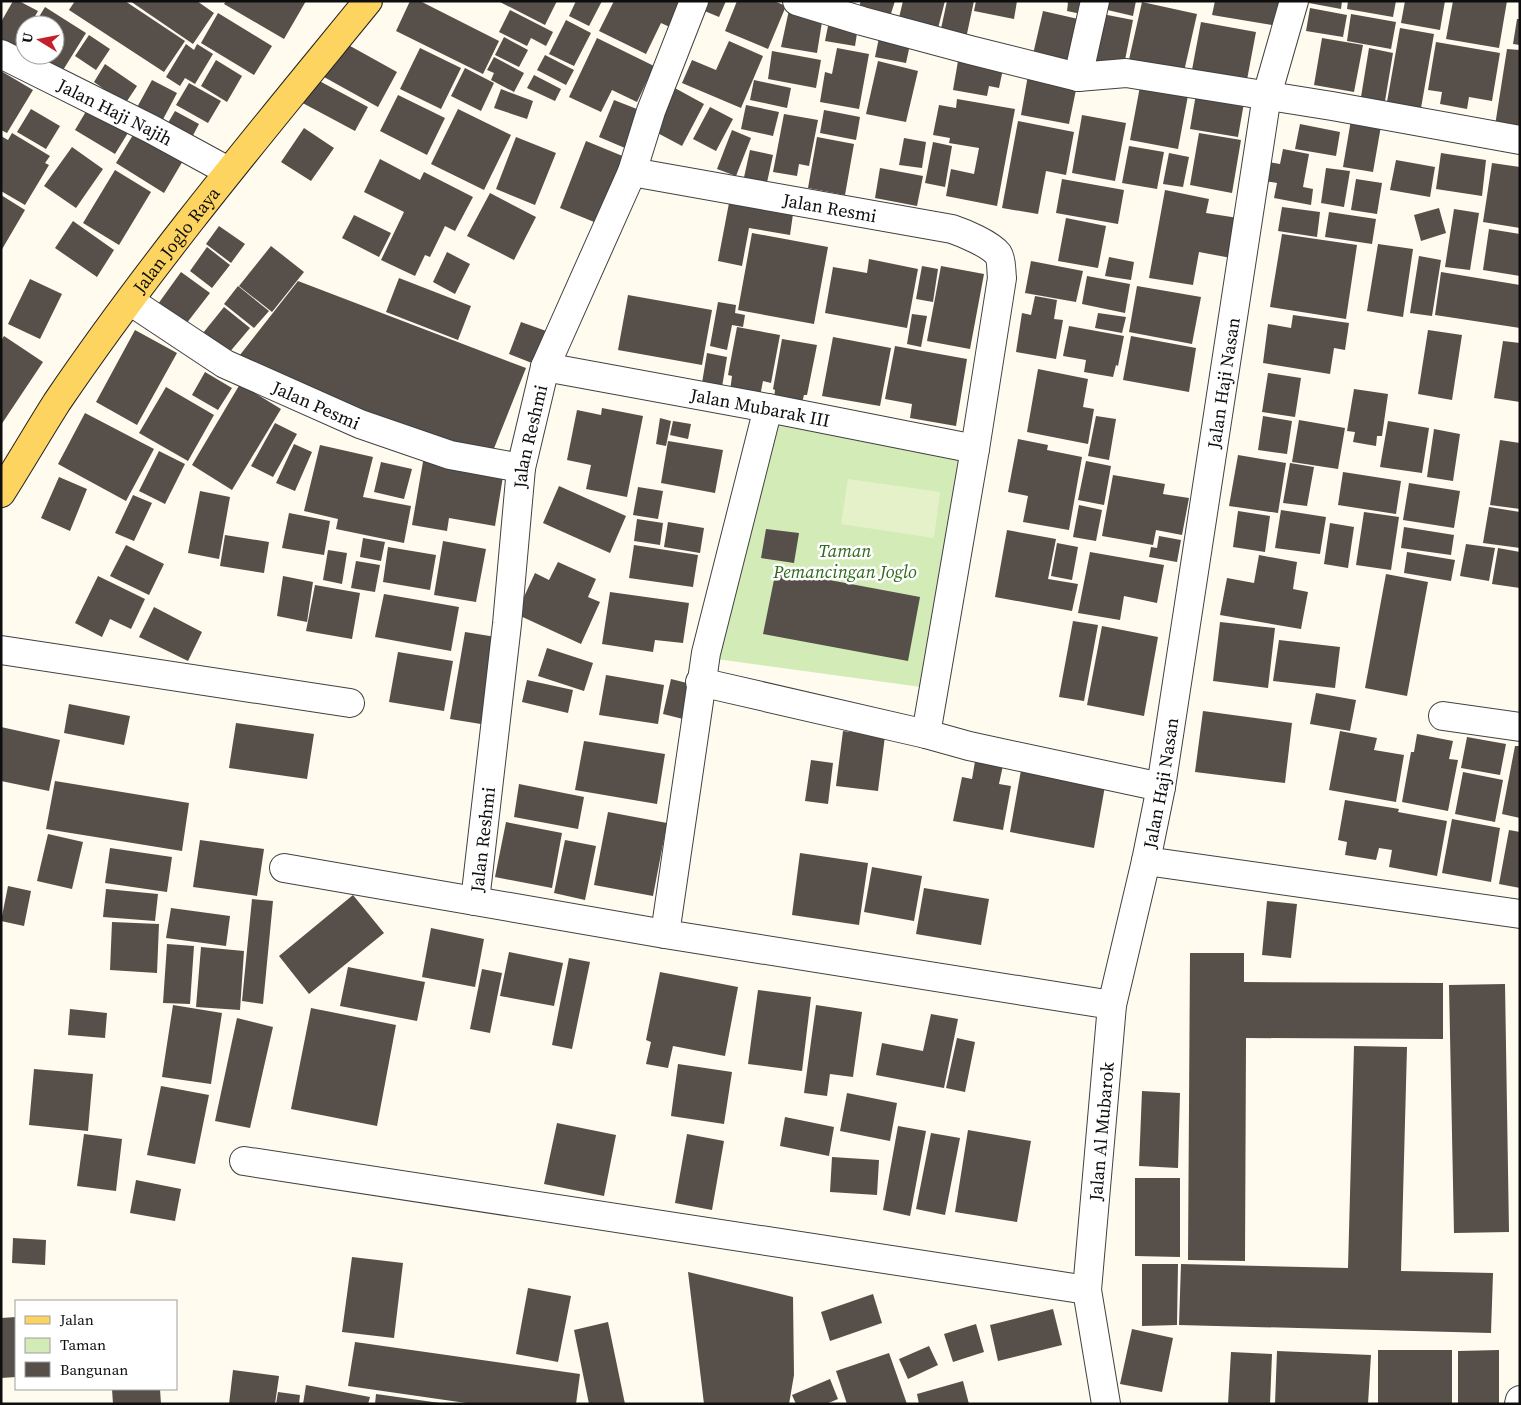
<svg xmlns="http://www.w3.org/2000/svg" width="1521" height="1405" font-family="'Source Serif 4',serif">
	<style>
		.green { fill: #d3ebb7 }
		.pitch { fill: #e5f2c9 }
		.building { fill: #574f4a }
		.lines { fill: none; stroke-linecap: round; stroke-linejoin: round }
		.minor-casing { stroke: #414141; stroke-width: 30 }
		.major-casing { stroke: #1f1f1f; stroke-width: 30 }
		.minor { stroke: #fff; stroke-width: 28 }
		.major { stroke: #fed460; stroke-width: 28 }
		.labels { text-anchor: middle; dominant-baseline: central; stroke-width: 5; stroke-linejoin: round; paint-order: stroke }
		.street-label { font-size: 18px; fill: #0e0e0e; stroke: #fff }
		.park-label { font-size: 18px; font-style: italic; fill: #2d691b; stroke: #fff }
	</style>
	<rect width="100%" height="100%" fill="#fffbef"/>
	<path class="green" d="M762,413L971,453L943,690L709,658Z"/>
	<path class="pitch" d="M848,479L940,492L934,538L841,524Z"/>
	<path class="building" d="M13,1H19L38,11L30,25H25V35L17,49L1,41V22Z
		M75,1H125L185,41L164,72L69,10Z
		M130,1H197L214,13L193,44Z
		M226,1H306L284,39L224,4Z
		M410,1H420L499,41L483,74L396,31Z
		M498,1H557L545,25Z
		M576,1H602L589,26L569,16Z
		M614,1H686L674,29L661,23L646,54L599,31Z
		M698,1H726L719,17L695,7Z
		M737,1H774L786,6L768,49L725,31Z
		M861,1H895L888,23L857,12Z
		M903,1H945L936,36L897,26Z
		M947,1H974L965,43L939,38Z
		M976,1H1017L1014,19L974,11Z
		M1065,1H1089L1086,15L1067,11L1068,3Z
		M1100,1H1136L1133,16L1099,8Z
		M1215,1H1282L1278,26L1212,15Z
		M1309,1H1342L1341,9L1309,3Z
		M1348,1H1396L1393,17L1347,9Z
		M1405,1H1445L1440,30L1401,23Z
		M1453,1H1507L1499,48L1446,39Z
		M1142,2L1197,14L1183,76L1128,64Z
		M45,7L86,33L60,75L30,55H55V25H34Z
		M1310,8L1347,15L1343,37L1306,31Z
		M510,10L553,32L546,46L531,38L527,46L499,32Z
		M789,10L823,16L817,53L781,47Z
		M1043,11L1087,21L1075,73L1031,63Z
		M218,13L272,46L254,75L201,43Z
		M1097,13L1133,20L1123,70L1087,63Z
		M1351,14L1396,22L1391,49L1347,41Z
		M1517,19H1520V45L1513,44Z
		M566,20L591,33L574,66L549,54Z
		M829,21L858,27L855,46L825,41Z
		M1201,22L1256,32L1246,85L1191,75Z
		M1400,28L1434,34L1421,108L1387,102Z
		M880,33L911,40L906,63L875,57Z
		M89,35L110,49L96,70L75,56Z
		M504,37L528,50L519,67L495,55Z
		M597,38L654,66L637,102L612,90L601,112L569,97Z
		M1322,38L1363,45L1354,92L1314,85Z
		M729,41L763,56L741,108L682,83L692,60L716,70Z
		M343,42L397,72L378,107L324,77Z
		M1436,42L1500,53L1492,101L1469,97L1467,109L1440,104L1442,92L1428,90Z
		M186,44L194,50L197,44L213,54L195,84L185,78L180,86L166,77Z
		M420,48L461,68L441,109L400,89Z
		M837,48L869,54L859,109L820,102L825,72L832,74Z
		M1369,48L1393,53L1385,101L1361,97Z
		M1507,49L1520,50V136L1494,132Z
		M772,51L821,60L816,88L768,79Z
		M545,55L574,70L566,85L537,70Z
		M494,57L524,73L514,92L491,80L494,73L487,70Z
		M216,60L242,76L227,102L201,86Z
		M878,61L918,71L906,122L866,114Z
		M958,61L1003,69L999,88L989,86L987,96L953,90Z
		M105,64L137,86L125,104L94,82Z
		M465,68L494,83L481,111L451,96Z
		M1,71L33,90L7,133L1,130Z
		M534,75L561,89L555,101L527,88Z
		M1028,75L1077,85L1069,124L1021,115Z
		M310,76L368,107L355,131L297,100Z
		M152,80L177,93L160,125L135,111Z
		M754,80L791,88L787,108L750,100Z
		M1141,81L1189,90L1178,149L1130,140Z
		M189,83L221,101L208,123L176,105Z
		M673,87L704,104L682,146L650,129Z
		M1197,88L1245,97L1238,137L1190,129Z
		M501,89L533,101L527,119L494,108Z
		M398,95L445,118L427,155L380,131Z
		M957,99L1015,109L997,206L946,196L951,169L974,174L979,148L949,143L950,138L933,135L939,105L956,108Z
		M614,100L647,113L632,151L599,137Z
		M91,103L131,128L115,154L75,130Z
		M746,105L779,112L773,136L741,129Z
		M710,107L733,119L716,151L693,139Z
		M31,109L60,126L46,149L17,132Z
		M458,109L511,135L484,190L431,164Z
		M824,110L860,117L856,140L820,133Z
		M175,111L199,124L190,141L165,128Z
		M784,114L818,120L809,166L799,164L797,176L773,172Z
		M1352,114L1382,120L1373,172L1343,167Z
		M1082,115L1126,123L1115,181L1072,173Z
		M1018,121L1074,132L1066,175L1046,171L1038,214L1002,208Z
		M1300,124L1340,132L1336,156L1295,149Z
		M304,128L334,148L311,181L281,162Z
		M136,130L184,159L164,193L116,163Z
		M732,130L751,138L736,176L717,169Z
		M12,133L50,156L45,163L49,165L25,205L1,191V136L8,140Z
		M1199,133L1241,140L1232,193L1190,185Z
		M516,137L556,153L535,205L496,189Z
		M817,137L854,144L845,195L808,188Z
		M904,138L926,142L922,168L899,165Z
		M586,141L625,157L599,224L560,208Z
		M933,142L952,146L945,187L925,183Z
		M1129,146L1164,152L1157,189L1122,183Z
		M72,147L103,169L76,208L44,186Z
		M1283,149L1309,154L1303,187L1313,189L1311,205L1274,198L1277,183L1265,181L1268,162L1280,164Z
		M750,150L773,155L766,187L743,182Z
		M1169,153L1189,157L1183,187L1163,184Z
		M1441,153L1486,160L1482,196L1436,189Z
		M380,159L420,180L424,172L473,197L455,231L445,226L430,257L425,255L415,276L381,260L404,212L364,192Z
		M1396,160L1435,167L1430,197L1390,190Z
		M1492,163L1520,167V228L1483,222Z
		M880,168L923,176L917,206L875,198Z
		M1326,168L1350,171L1344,207L1321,203Z
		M115,170L151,192L119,245L83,223Z
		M1062,179L1124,190L1118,224L1056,213Z
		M1356,179L1382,183L1377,214L1351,210Z
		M1165,190L1209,199L1206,213L1238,218L1231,258L1199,252L1193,285L1149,278Z
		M490,193L536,217L514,260L467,236Z
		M1,195L25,210L1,251Z
		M729,203L793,214L790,235L749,228L742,266L718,261Z
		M1282,207L1320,212L1317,237L1278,231Z
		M1439,208L1446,233L1421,241L1414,215Z
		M1454,209L1479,213L1470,270L1445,267Z
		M1329,212L1376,219L1372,244L1325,237Z
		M354,215L391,233L379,257L342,238Z
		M1066,218L1106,226L1098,268L1058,261Z
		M73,221L114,250L97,277L55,248Z
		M219,226L245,244L231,263L206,244Z
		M1489,229L1520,234V276L1483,270Z
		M752,233L828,247L814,324L738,310Z
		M1282,234L1357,245L1346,319L1270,307Z
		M1378,244L1413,249L1403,317L1367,311Z
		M271,246L304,272L272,312L239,286Z
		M207,247L230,265L212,288L190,271Z
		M447,252L470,264L455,294L433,282Z
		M1419,256L1441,260L1432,316L1410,313Z
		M1109,257L1134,262L1131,280L1105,276Z
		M869,259L918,269L907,328L825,313L833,267L867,273Z
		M1031,261L1083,271L1076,302L1025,293Z
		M922,266L938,269L933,302L916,299Z
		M941,266L984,274L970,349L927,341Z
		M181,272L210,293L186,324L158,304Z
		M1441,272L1520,285V328L1435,315Z
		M1087,276L1130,284L1125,313L1082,304Z
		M399,278L471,306L458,340L386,312Z
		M30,279L62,294L40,339L8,324Z
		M298,281L526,368L489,461L236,360Z
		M238,286L269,311L254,328L224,304Z
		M1137,286L1201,297L1192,344L1129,332Z
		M628,295L712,310L702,365L618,350Z
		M1035,296L1057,300L1054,319L1063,320L1056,359L1016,352L1022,313L1031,315Z
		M718,302L736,305L735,313L745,315L743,327L732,325L727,350L710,346Z
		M224,307L250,328L228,354L203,333Z
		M1098,313L1126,317L1122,333L1095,328Z
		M912,314L927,316L921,347L907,344Z
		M1293,315L1349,323L1345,350L1334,348L1330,374L1263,363L1268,324L1291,328Z
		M521,322L549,332L537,365L509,354Z
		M1069,326L1124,336L1118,366L1116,365L1113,377L1084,372L1086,360L1063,356Z
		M737,327L780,335L771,383L763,381L760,396L730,391L732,376L728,375Z
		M135,330L177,353L137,425L96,402Z
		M1428,330L1462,335L1452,400L1418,394Z
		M4,336L43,362L1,425V341Z
		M1131,336L1196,348L1189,392L1123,380Z
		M833,337L891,348L880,406L822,396Z
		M782,339L817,345L807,395H804L802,403L774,398L775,390L773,389Z
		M1503,341L1520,343V402L1494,398Z
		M895,346L967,359L956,426L910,418L912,404L885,399Z
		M707,353L727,357L721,393L701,389Z
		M1038,369L1088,379L1083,407L1094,409L1088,444L1027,432Z
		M205,372L232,388L218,410L192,395Z
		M1268,373L1301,378L1295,417L1262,412Z
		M240,384L281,409L232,490L192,465Z
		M166,387L214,415L188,461L139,433Z
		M1354,389L1388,394L1382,436H1377L1376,446L1353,442L1355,432L1347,431Z
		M602,408L643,416L627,497L586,489L591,465L567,460L577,410L601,415Z
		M85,413L154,449L126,501L58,464Z
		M1096,416L1116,419L1109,460L1088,456Z
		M1263,416L1292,421L1287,454L1258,450Z
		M660,418L671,421L666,446L656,444Z
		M1299,420L1345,428L1338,469L1292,462Z
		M673,421L691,424L688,439L670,435Z
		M1388,421L1429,428L1422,473L1380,467Z
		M275,423L297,434L273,477L251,466Z
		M1434,429L1460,434L1453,481L1427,477Z
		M1018,439L1048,445L1047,450L1082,457L1069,530L1023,522L1028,496L1008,492Z
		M1500,440L1520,443V509L1490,505Z
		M668,441L723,450L715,493L661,483Z
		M294,444L312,452L295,491L276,483Z
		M320,445L373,457L363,497L411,506L404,543L336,529L338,519L304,511Z
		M159,451L185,464L165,504L139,491Z
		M1238,455L1286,463L1278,513L1229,506Z
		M424,456L504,470L495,526L449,518L447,531L412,525Z
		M1086,461L1111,466L1104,505L1078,500Z
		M381,462L412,469L404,499L374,492Z
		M1290,463L1314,467L1307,506L1283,503Z
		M1343,472L1401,481L1396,514L1338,505Z
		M1113,475L1165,484L1163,494L1189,498L1182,535L1156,530L1153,545L1102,536Z
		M59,477L87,489L70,531L41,518Z
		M1409,483L1460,491L1454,528L1403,520Z
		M559,486L626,516L610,553L543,523Z
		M638,487L663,491L658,519L633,515Z
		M200,491L230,497L219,559L188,553Z
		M133,495L152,503L134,541L115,533Z
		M1079,505L1102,510L1096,541L1073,537Z
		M1489,507L1520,512V548L1483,543Z
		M1281,510L1326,517L1320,554L1275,548Z
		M1238,511L1270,516L1265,552L1233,547Z
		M1364,512L1399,517L1391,570L1356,565Z
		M289,513L330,521L324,555L282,548Z
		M637,519L663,523L660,545L634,541Z
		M668,522L704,528L700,553L664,547Z
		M1330,523L1354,527L1348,568L1324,564Z
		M1404,527L1454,535L1451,555L1401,548Z
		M766,529L799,533L794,563L761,558Z
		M1007,530L1056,539L1048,579L1078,584L1072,611L995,597Z
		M225,535L269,542L264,573L220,566Z
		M1159,536L1181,540L1177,562L1149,557L1151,547L1157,548Z
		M363,538L385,542L381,561L360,557Z
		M443,541L486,549L476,602L434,595Z
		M1057,543L1078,547L1072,580L1051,576Z
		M1466,544L1495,548L1489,581L1460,576Z
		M126,545L164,564L149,595L110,576Z
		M634,545L698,555L693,587L629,578Z
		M388,547L436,555L430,590L383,582Z
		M1498,548L1520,552V588L1492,584Z
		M328,550L347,553L342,584L323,580Z
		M1090,552L1164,565L1157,603L1124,596L1120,620L1078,613Z
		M1407,552L1455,560L1451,581L1404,573Z
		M1259,555L1297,562L1293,589L1308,592L1301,629L1220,615L1227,578L1254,583Z
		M356,561L380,565L375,592L351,588Z
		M558,562L596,579L588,597L600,602L581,644L516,614L535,573L549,580Z
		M776,570L920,597L908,661L763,634Z
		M1386,574L1428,582L1407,696L1365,688Z
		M98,576L145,599L131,629L110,619L102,637L75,623Z
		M283,576L313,582L307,622L277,616Z
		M315,585L360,593L352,639L306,631Z
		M610,592L689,603L683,643L655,640L653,652L602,644Z
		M384,594L459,607L451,651L375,637Z
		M154,607L202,632L188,661L139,637Z
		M1073,621L1098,625L1084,701L1059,697Z
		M1220,622L1275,628L1268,688L1213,681Z
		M1102,626L1158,637L1144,716L1087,705Z
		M465,632L502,638L487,725L450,719Z
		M1279,640L1340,647L1335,688L1273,681Z
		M547,648L593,663L584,691L538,676Z
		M398,652L453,661L444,711L389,702Z
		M606,675L664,685L658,724L599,715Z
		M671,679L695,685L687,720L663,714Z
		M527,680L573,690L568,713L522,702Z
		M1316,693L1356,700L1350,731L1310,724Z
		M69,704L130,716L124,745L64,733Z
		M1203,711L1292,723L1285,783L1195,772Z
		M236,723L314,734L307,779L229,768Z
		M1,727L60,740L49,791L1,781Z
		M843,731L885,736L878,791L836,786Z
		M1340,731L1377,738L1374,750L1404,755L1396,802L1329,790Z
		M1417,734L1453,741L1449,759L1458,760L1448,811L1402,802L1411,752H1414Z
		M1467,737L1506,744L1500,775L1461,768Z
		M584,741L665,754L657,804L575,790Z
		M1515,746H1520V818L1502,814Z
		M977,750L1005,756L999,784L1011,786L1003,830L953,821L962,777L972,779Z
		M811,760L833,763L828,804L805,801Z
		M1021,770L1105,786L1094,848L1010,832Z
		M1463,772L1503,780L1495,822L1455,814Z
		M55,781L189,803L182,851L46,829Z
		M519,784L584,797L578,829L514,817Z
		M1345,800L1399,809L1398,812L1447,821L1437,876L1389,867L1392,850L1379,848L1376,860L1345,855L1347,842L1338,840Z
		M608,812L667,823L653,896L594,885Z
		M1452,819L1500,828L1491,882L1442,873Z
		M506,822L562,833L552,888L495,877Z
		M1509,830L1520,832V888L1499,884Z
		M48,834L83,842L72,889L37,881Z
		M200,840L264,849L257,896L193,887Z
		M565,840L596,846L585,900L554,893Z
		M110,848L172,857L167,892L105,883Z
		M800,853L868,863L859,925L792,915Z
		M872,867L922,876L914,921L864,912Z
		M8,886L31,891L24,926L1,921Z
		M924,888L989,899L981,945L916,934Z
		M106,889L158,894L155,921L103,917Z
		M353,895L384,933L309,994L279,956Z
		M252,899L273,901L263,1004L242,1001Z
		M1267,901L1297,904L1291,958L1262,955Z
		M171,908L230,916L226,946L166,938Z
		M112,922L159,924L157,973L110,970Z
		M431,928L484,939L475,987L422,977Z
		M167,944L194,946L190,1004L163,1003Z
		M201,947L244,951L240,1010L196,1007Z
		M509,952L563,963L554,1006L500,996Z
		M1190,953H1244V982L1443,983V1039L1246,1038L1245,1261L1188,1260Z
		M569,958L590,962L572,1049L552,1045Z
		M348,967L425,982L417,1021L340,1006Z
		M482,969L502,973L490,1033L470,1029Z
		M660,972L738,987L725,1056L673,1046L668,1068L646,1064L651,1042L646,1040Z
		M1505,984L1509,1232L1454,1233L1449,985Z
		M758,990L811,997L802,1071L748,1064Z
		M173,1005L222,1013L211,1084L162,1077Z
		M816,1005L862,1012L853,1077L830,1074L827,1096L804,1093Z
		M311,1008L396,1025L377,1126L291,1109Z
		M70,1009L107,1013L105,1038L68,1035Z
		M931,1014L958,1019L944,1088L876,1075L882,1043L923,1051Z
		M237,1018L273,1027L250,1128L215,1121Z
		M957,1038L975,1042L965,1092L946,1088Z
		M1354,1046L1407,1047L1401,1271L1493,1273L1491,1333L1179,1325L1181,1264L1348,1268Z
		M678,1064L732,1072L724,1124L671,1116Z
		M34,1069L93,1074L88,1131L29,1125Z
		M161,1086L209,1095L195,1164L147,1155Z
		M1142,1091L1180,1093L1178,1168L1139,1166Z
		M847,1093L897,1103L890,1141L840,1131Z
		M785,1117L834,1127L829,1156L780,1146Z
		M557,1123L616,1135L604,1196L544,1184Z
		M898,1126L926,1131L910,1216L883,1210Z
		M968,1130L1031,1141L1017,1222L955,1212Z
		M931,1133L960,1138L945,1215L916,1209Z
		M84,1134L122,1139L116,1191L77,1186Z
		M687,1134L724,1141L712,1210L675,1203Z
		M832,1157L879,1160L877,1195L830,1192Z
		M1135,1178H1180V1257L1135,1256Z
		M136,1180L181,1189L175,1221L130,1213Z
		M13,1238L46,1240L45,1265L12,1263Z
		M352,1257L403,1263L394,1338L342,1332Z
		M1142,1264H1178L1177,1325L1142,1326Z
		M688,1272L793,1297L794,1375L789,1404H704Z
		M528,1288L571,1296L558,1362L516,1354Z
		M873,1294L882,1323L830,1341L821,1312Z
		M1053,1309L1062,1345L998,1361L990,1325Z
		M16,1317V1377L1,1378V1318Z
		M608,1322L625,1404H589L574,1330Z
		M976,1324L984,1352L953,1362L944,1334Z
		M1132,1329L1173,1338L1162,1392L1120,1384Z
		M355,1342L580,1374L576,1404H473L348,1386Z
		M929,1346L938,1365L908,1379L899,1359Z
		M1378,1350H1452V1404H1378Z
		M1499,1350V1404H1458V1351Z
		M1277,1351L1371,1355L1368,1404H1275Z
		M1231,1352L1272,1354L1270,1404H1228Z
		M889,1353L907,1404H847L836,1371Z
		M233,1370L279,1376L275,1404H229Z
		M830,1379L838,1399L826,1404H796L792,1395Z
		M963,1381L969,1404H919L917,1394Z
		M306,1385L370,1397L368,1404H303Z
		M112,1389H160L161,1404H113Z
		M278,1392L300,1395L299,1404H276Z
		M376,1394L440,1403V1404H375Z"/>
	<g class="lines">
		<g class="minor-casing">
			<g id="minor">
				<path d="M797,1L862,21L970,50L1078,77L1126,73L1332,106L1520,140"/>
				<path id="s1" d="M1,54L151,129L228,171"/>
				<path d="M1078,77L1095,1"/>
				<path id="s2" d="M632,172L952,229C964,233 990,244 998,254C1002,260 1001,271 1002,278L975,449L926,734"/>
				<path id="s3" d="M130,301L225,364L360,424L450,455L521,468"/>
				<path id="s4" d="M545,367L768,408L975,449"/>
				<path d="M1,650L350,703"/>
				<path d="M700,682L926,734L969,746L1161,787"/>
				<path d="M1443,716L1520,727"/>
				<path d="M1146,861L1520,914"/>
				<path d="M284,868L665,934L1112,1005"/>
				<path id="s5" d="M475,901L507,624L521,468L545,367L632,172L651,111L694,1"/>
				<path d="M665,934L706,653L768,408"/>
				<path d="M244,1161L1087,1290"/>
				<path id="s6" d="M1106,1404L1087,1290L1112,1005L1146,861L1161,787L1267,95L1294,1"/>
				<path d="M1519,1404L1520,1400"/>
			</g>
		</g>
		<g class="major-casing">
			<g id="major">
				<path id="s7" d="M1,493C20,463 38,432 57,402C152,262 261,132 368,1"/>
			</g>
		</g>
		<use href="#minor" class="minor"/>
		<use href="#major" class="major"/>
	</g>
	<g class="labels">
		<g class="street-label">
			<text stroke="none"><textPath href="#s1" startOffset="128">Jalan Haji Najih</textPath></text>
			<text stroke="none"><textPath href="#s2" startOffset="201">Jalan Resmi</textPath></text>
			<text stroke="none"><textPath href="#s7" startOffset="308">Jalan Joglo Raya</textPath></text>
			<text stroke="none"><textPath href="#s6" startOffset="1034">Jalan Haji Nasan</textPath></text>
			<text stroke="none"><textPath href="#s3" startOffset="214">Jalan Pesmi</textPath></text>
			<text stroke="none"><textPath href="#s4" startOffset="219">Jalan Mubarak III</textPath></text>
			<text stroke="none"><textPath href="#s5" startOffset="468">Jalan Reshmi</textPath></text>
			<text stroke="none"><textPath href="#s6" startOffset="629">Jalan Haji Nasan</textPath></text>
			<text stroke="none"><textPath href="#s5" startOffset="62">Jalan Reshmi</textPath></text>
			<text stroke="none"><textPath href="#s6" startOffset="275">Jalan Al Mubarok</textPath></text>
		</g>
		<g class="park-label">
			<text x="845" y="550">Taman<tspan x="845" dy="21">Pemancingan Joglo</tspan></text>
		</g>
	</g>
	<rect width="1521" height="1405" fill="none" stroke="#0e0e0e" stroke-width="5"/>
	<rect x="15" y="1300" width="162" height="90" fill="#ffffff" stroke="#9f9f9f"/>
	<rect x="25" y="1316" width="25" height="8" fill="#fed460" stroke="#9f9f9f"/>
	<text x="60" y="1325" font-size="15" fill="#0e0e0e">Jalan</text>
	<rect x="25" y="1338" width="25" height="15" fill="#d3ebb7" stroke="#9f9f9f"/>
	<text x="60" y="1350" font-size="15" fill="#0e0e0e">Taman</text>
	<rect x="25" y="1362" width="25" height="15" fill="#574f4a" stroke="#9f9f9f"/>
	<text x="60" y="1375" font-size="15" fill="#0e0e0e">Bangunan</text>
	<g transform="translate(40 40) rotate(280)"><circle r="24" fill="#ffffff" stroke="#9f9f9f"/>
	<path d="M0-4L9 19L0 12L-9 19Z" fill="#c4202b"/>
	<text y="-8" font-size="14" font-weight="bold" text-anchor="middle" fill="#0e0e0e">U</text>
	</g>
</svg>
